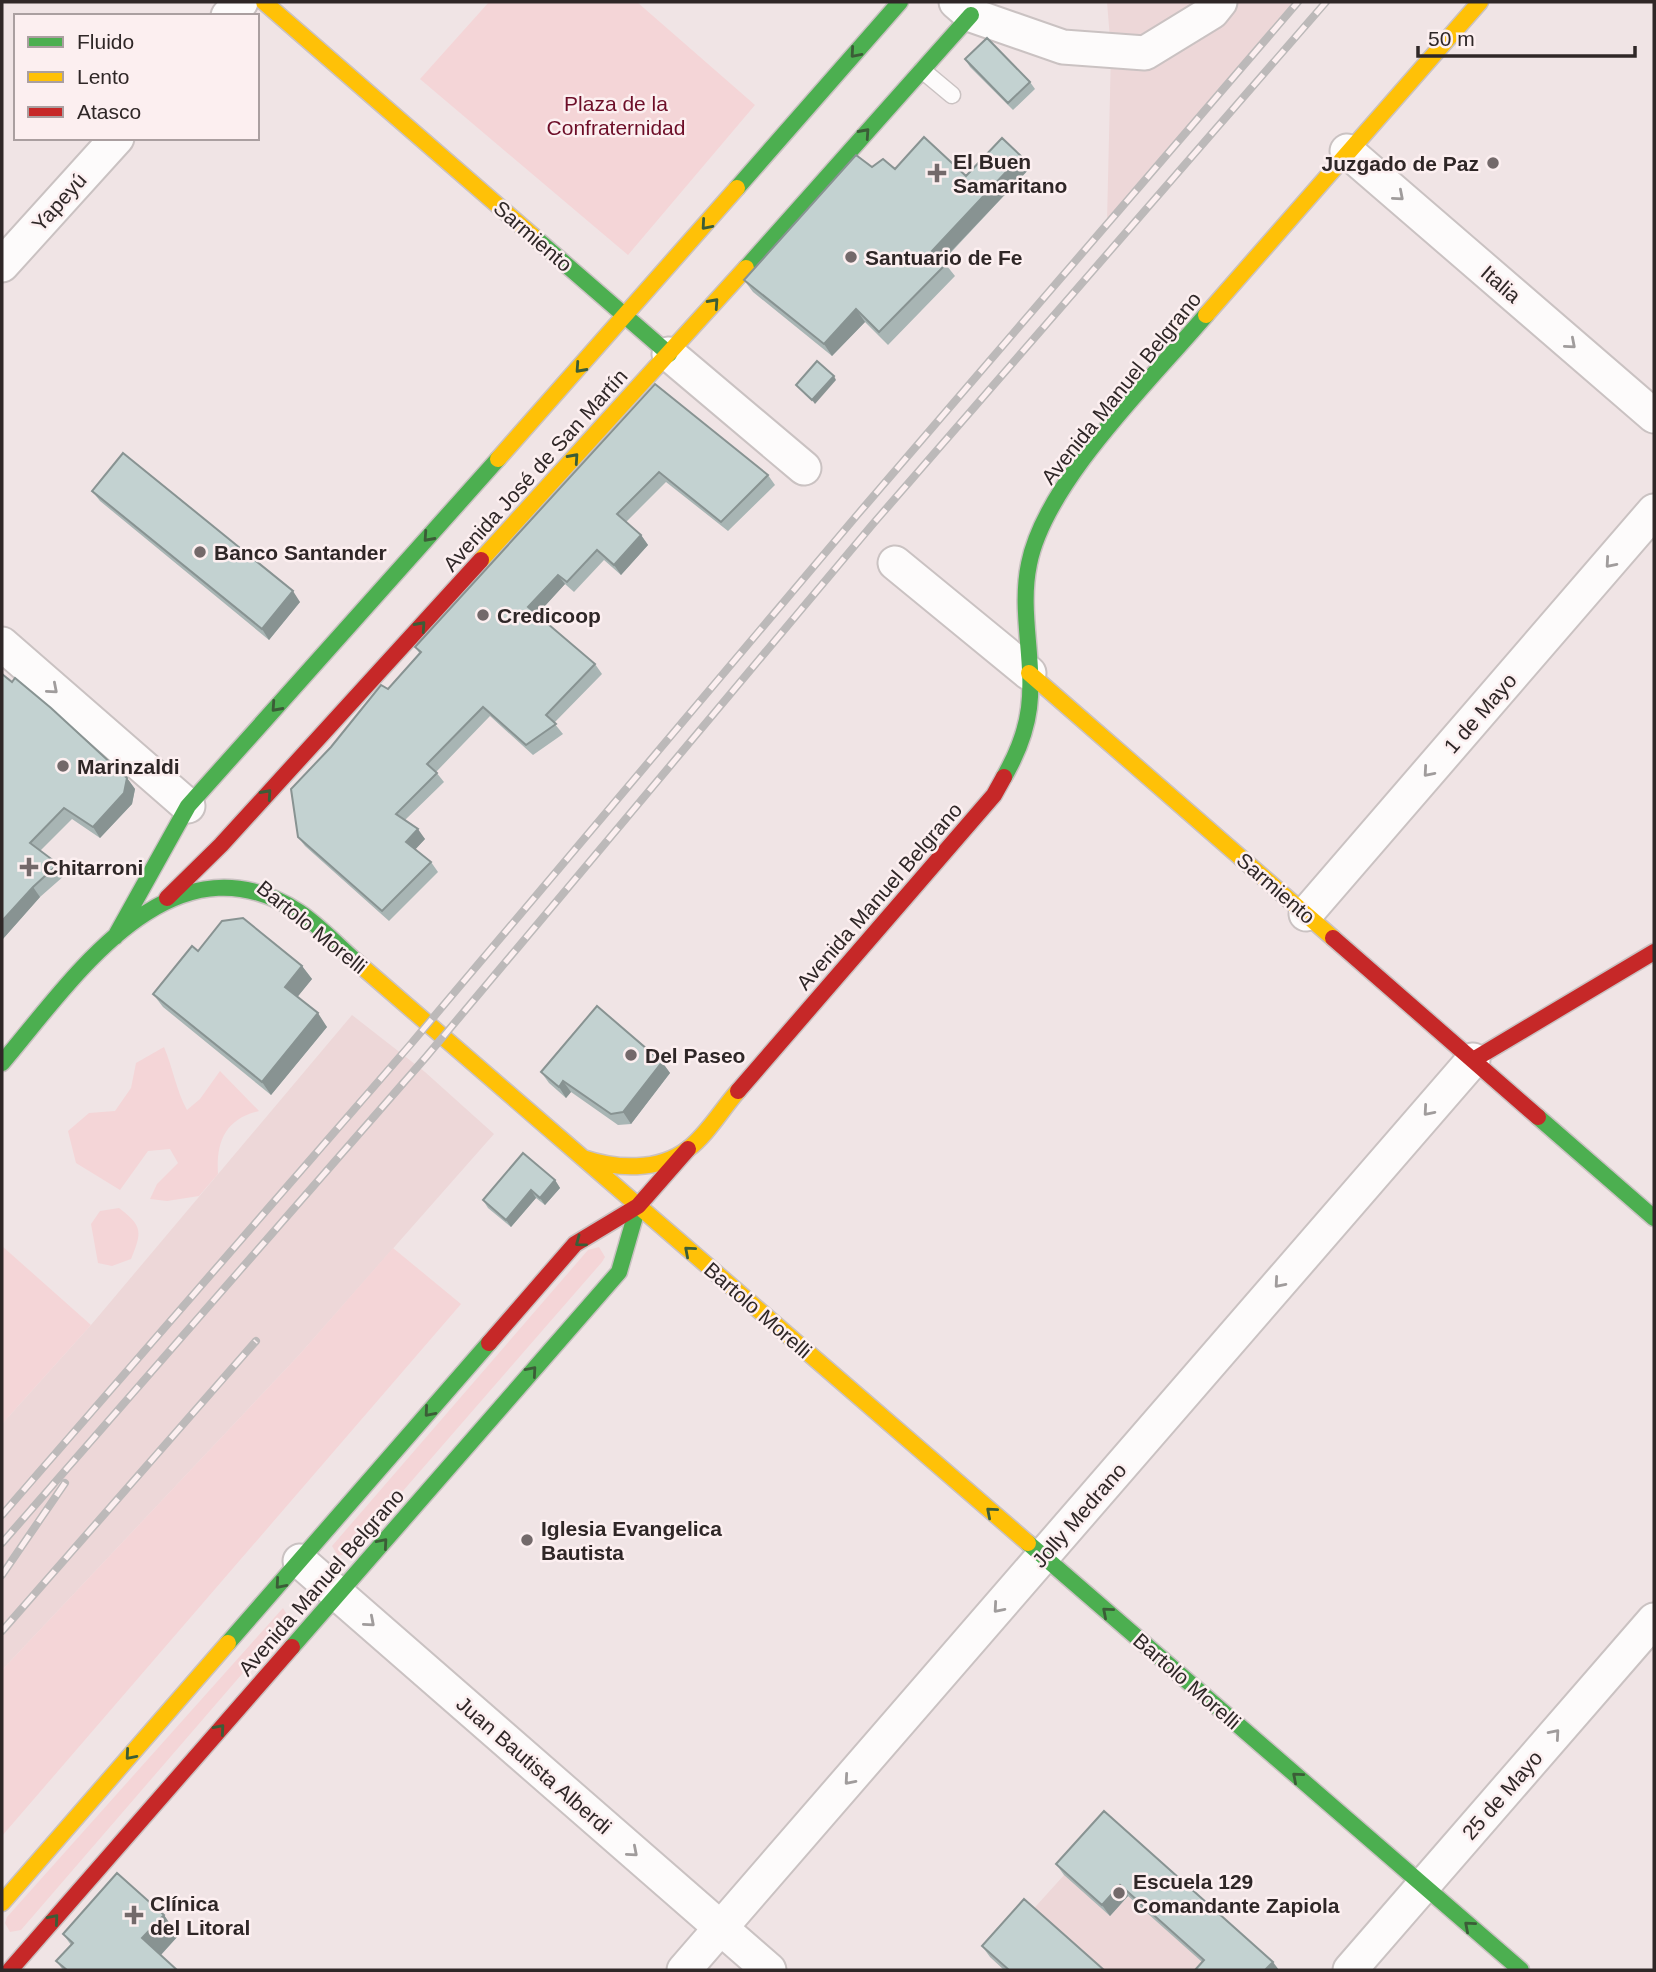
<svg xmlns="http://www.w3.org/2000/svg" width="1656" height="1972" font-family="Helvetica,sans-serif">
	<style>
		.built { fill: #edd7d8 }
		.green { fill: #f4d5d7 }
		.lines { fill: none; stroke-linecap: round; stroke-linejoin: round }
		.lane-casing { stroke: #cac2c2; stroke-width: 19 }
		.street-casing { stroke: #cac2c2; stroke-width: 37 }
		.fast-casing { stroke: #cac2c2; stroke-width: 19 }
		.slow-casing { stroke: #cac2c2; stroke-width: 19 }
		.jam-casing { stroke: #cac2c2; stroke-width: 19 }
		.lane { stroke: #fdfbfb; stroke-width: 16 }
		.street { stroke: #fdfbfb; stroke-width: 33 }
		.fast { stroke: #4caf50; stroke-width: 16 }
		.slow { stroke: #ffc107; stroke-width: 16 }
		.jam { stroke: #c62828; stroke-width: 16 }
		.rail-casing { stroke: #bcb9b9; stroke-width: 8 }
		.rail { stroke: #fceff0; stroke-width: 5; stroke-dasharray: 16; stroke-linecap: butt }
		.wall { fill: #a8b5b4 }
		.shaded-wall { fill: #889392 }
		.building { fill: #c3d2d1; stroke: #889392; stroke-width: 2 }
		.oneway { stroke: #3b5d37 }
		.oneway2 { stroke: #a09c9c }
		.poi-dot { fill: #73696a; stroke: #fceff0; stroke-width: 2.5 }
		.labels { text-anchor: middle; dominant-baseline: central; stroke-width: 5; stroke-linejoin: round; paint-order: stroke }
		.park-label { font-size: 21px; fill: #6d0e28; stroke: #fceff0 }
		.poi-label { font-size: 21px; font-weight: bold; fill: #2f2727; stroke: #fceff0; text-anchor: start }
		.street-label { font-size: 21px; fill: #2f2727; stroke: #fceff0 }
	</style>
	<rect width="100%" height="100%" fill="#f0e4e5"/>
	<path class="built" d="M1107,2H1298L1107,222L1111,51Z
		M352,1015L425,1072L494,1134L300,1354L2,1670V1424L91,1325Z
		M1112,1822L1278,1970H1004L990,1957Z"/>
	<path class="green" d="M489,2H637L755,105L628,255L420,79Z
		M164,1047C173,1068 176,1090 187,1110L200,1099L220,1071L259,1111C225,1119 216,1142 218,1174L199,1196L167,1201L150,1199L157,1184L178,1163L170,1149L148,1151L120,1190L76,1163L68,1131L89,1113L115,1111L131,1088L136,1063Z
		M119,1208C143,1226 142,1232 131,1259L112,1266L98,1263L91,1224L100,1211Z
		M2,1246L91,1325L2,1424Z
		M599,1247L605,1257L602,1262L349,1553L338,1556L332,1546L588,1250Z
		M393,1248L461,1304L2,1836V1670L300,1354Z
		M283,1608L289,1618L286,1623L21,1930L10,1932L5,1923L7,1917Z"/>
	<g class="lines">
		<g class="lane-casing">
			<path id="lane" d="M922,70L952,95"/>
		</g>
		<g class="street-casing">
			<path id="street" d="M956,2L971,15L1063,47L1145,53L1212,12L1220,2
				M228,16L241,2
				M1347,151L1654,416
				M2,265L117,138
				M669,354L804,468
				M895,563L1029,673
				M2,644L188,806
				M1306,914L1654,511
				M300,1561L769,1970
				M684,1970L1473,1060
				M1350,1970L1654,1620"/>
		</g>
		<g class="fast-casing">
			<path id="fast" d="M737,188L900,2
				M533,236L669,354
				M746,268L971,15
				M1004,777C1016,756 1026,732 1029,708C1035,660 1019,612 1029,564C1045,482 1151,380 1206,315
				M115,937L188,806L498,459
				M2,1063C74,978 171,829 299,912C320,926 339,947 359,964
				M1538,1117L1654,1218
				M1028,1543L1521,1970
				M228,1643L489,1343
				M292,1647L619,1272L638,1206"/>
		</g>
		<g class="slow-casing">
			<path id="slow" d="M264,2L533,236
				M1206,315L1480,2
				M498,459L737,188
				M481,560L746,268
				M1029,673L1333,938
				M359,964L583,1158C616,1169 658,1172 688,1149C707,1135 722,1109 738,1091
				M583,1158L1028,1543
				M2,1903L228,1643"/>
		</g>
		<g class="jam-casing">
			<path id="jam" d="M167,898L221,845L481,560
				M1333,938L1538,1117
				M1473,1060L1654,952
				M738,1091L994,795L1004,777
				M489,1343L575,1244L638,1206L688,1149
				M10,1970L292,1647"/>
		</g>
		<use href="#lane" class="lane"/>
		<use href="#street" class="street"/>
		<use href="#fast" class="fast"/>
		<use href="#slow" class="slow"/>
		<use href="#jam" class="jam"/>
		<g class="rail-casing">
			<path id="rail" d="M2,1515L410,1045L858,514L1298,2
				M2,1543L426,1057L872,525L1326,2
				M2,1575L65,1483
				M2,1631L256,1341"/>
		</g>
		<use href="#rail" class="rail"/>
	</g>
	<path class="wall" d="M965,59L1030,82L1035,89L1013,110L970,67Z
		M872,167L966,176L1030,168L943,261L955,276L888,345L865,322L832,356L753,292L744,280Z
		M655,384L768,475L775,485L728,531L666,482L626,522L641,535L648,545L621,575L604,560L574,592L565,584L537,614L595,664L602,674L554,723L563,734L533,755L490,716L436,772L444,782L405,820L425,839L415,849L431,862L438,872L389,921L305,846L298,837L388,689L420,654L415,647Z
		M92,491L300,602L269,640L100,501Z
		M2,674L127,778L135,789L132,804L100,838L72,819L40,851L58,864L65,875L40,897L2,940Z
		M198,951L302,966L312,979L297,997L327,1027L271,1095L163,1007L153,994Z
		M662,1062L670,1073L631,1124L618,1125L571,1092L566,1098L549,1083L541,1072Z
		M555,1180L560,1188L545,1205L536,1198L511,1227L488,1208L483,1200Z
		M1104,1811L1279,1970L1202,1962L1128,1896L1110,1916L1064,1875L1056,1864Z
		M164,1915L178,1936L161,1955L177,1970H63L56,1961L71,1945L63,1934Z
		M982,1946L1104,1970H1004L990,1957Z"/>
	<path class="shaded-wall" d="M1021,156L1030,168L940,263L932,251Z
		M856,309L865,322L832,356L824,344Z
		M834,376L836,380L815,404L812,400Z
		M641,535L648,545L621,575L614,565Z
		M558,575L565,584L535,617L528,607Z
		M293,591L300,602L269,640L262,629Z
		M127,778L135,789L132,804L100,838L93,827Z
		M418,829L425,839L413,852L406,842Z
		M33,887L40,897L2,940V921Z
		M302,966L312,979L295,1000L285,987Z
		M318,1013L327,1027L271,1095L262,1082Z
		M662,1062L670,1073L631,1124L623,1112Z
		M563,1081L571,1092L566,1098L559,1087Z
		M555,1180L560,1188L545,1205L540,1198Z
		M531,1190L536,1198L511,1227L506,1220Z
		M1120,1885L1128,1896L1110,1916L1102,1905Z
		M164,1915L178,1936L157,1959L142,1938Z
		M1273,1962L1279,1970H1265Z"/>
	<path class="building" d="M987,38L1030,82L1008,103L965,59Z
		M924,137L966,176L1002,138L1021,156L932,251L946,264L879,332L856,309L824,344L744,280L856,155L872,167L883,159L895,169Z
		M817,361L834,376L812,400L796,385Z
		M655,384L768,475L721,522L659,472L617,514L641,535L614,565L597,550L567,582L558,575L528,607L595,664L546,715L556,724L526,745L483,707L427,764L437,773L396,814L418,829L406,842L431,862L382,911L298,837L291,789L331,747L381,685L388,689L421,652L415,647Z
		M123,453L293,591L262,629L92,491Z
		M2,674L12,682L15,678L51,708L127,778L124,793L93,827L64,808L30,843L58,864L33,887L2,921Z
		M243,918L302,966L285,987L318,1013L262,1082L153,994L192,946L198,951L222,921Z
		M597,1006L662,1062L623,1112L611,1114L563,1081L559,1087L541,1072Z
		M523,1153L555,1180L540,1198L531,1190L506,1220L483,1200Z
		M1104,1811L1273,1962L1265,1970H1195L1204,1960L1120,1885L1102,1905L1056,1864Z
		M117,1873L164,1915L142,1938L177,1970H67L56,1961L73,1943L63,1934Z
		M1024,1899L1104,1970H1009L982,1946Z"/>
	<defs><path id="oneway-chevron" d="M-2-3.5L2.5 0L-2 3.5" fill="none" stroke-width="1.6" stroke-linecap="round" stroke-linejoin="round" transform="scale(1.75)"/></defs>
	<g class="oneway">
		<use href="#oneway-chevron" transform="translate(855 53) rotate(131)"/>
		<use href="#oneway-chevron" transform="translate(865 133) rotate(-48)"/>
		<use href="#oneway-chevron" transform="translate(706 225) rotate(131)"/>
		<use href="#oneway-chevron" transform="translate(714 303) rotate(-48)"/>
		<use href="#oneway-chevron" transform="translate(580 368) rotate(132)"/>
		<use href="#oneway-chevron" transform="translate(574 458) rotate(-48)"/>
		<use href="#oneway-chevron" transform="translate(428 537) rotate(132)"/>
		<use href="#oneway-chevron" transform="translate(421 626) rotate(-48)"/>
		<use href="#oneway-chevron" transform="translate(276 707) rotate(132)"/>
		<use href="#oneway-chevron" transform="translate(267 794) rotate(-48)"/>
		<use href="#oneway-chevron" transform="translate(580 1242) rotate(143)"/>
		<use href="#oneway-chevron" transform="translate(689 1251) rotate(-139)"/>
		<use href="#oneway-chevron" transform="translate(532 1371) rotate(-49)"/>
		<use href="#oneway-chevron" transform="translate(429 1412) rotate(131)"/>
		<use href="#oneway-chevron" transform="translate(991 1512) rotate(-139)"/>
		<use href="#oneway-chevron" transform="translate(383 1543) rotate(-49)"/>
		<use href="#oneway-chevron" transform="translate(280 1584) rotate(131)"/>
		<use href="#oneway-chevron" transform="translate(1107 1612) rotate(-139)"/>
		<use href="#oneway-chevron" transform="translate(220 1729) rotate(-49)"/>
		<use href="#oneway-chevron" transform="translate(130 1755) rotate(131)"/>
		<use href="#oneway-chevron" transform="translate(1297 1777) rotate(-139)"/>
		<use href="#oneway-chevron" transform="translate(54 1919) rotate(-49)"/>
		<use href="#oneway-chevron" transform="translate(1469 1926) rotate(-139)"/>
	</g>
	<g class="oneway2">
		<use href="#oneway-chevron" transform="translate(1399 196) rotate(41)"/>
		<use href="#oneway-chevron" transform="translate(1571 344) rotate(41)"/>
		<use href="#oneway-chevron" transform="translate(1610 563) rotate(131)"/>
		<use href="#oneway-chevron" transform="translate(53 689) rotate(41)"/>
		<use href="#oneway-chevron" transform="translate(1428 772) rotate(131)"/>
		<use href="#oneway-chevron" transform="translate(1428 1111) rotate(131)"/>
		<use href="#oneway-chevron" transform="translate(1279 1283) rotate(131)"/>
		<use href="#oneway-chevron" transform="translate(998 1608) rotate(131)"/>
		<use href="#oneway-chevron" transform="translate(370 1622) rotate(41)"/>
		<use href="#oneway-chevron" transform="translate(1555 1734) rotate(-49)"/>
		<use href="#oneway-chevron" transform="translate(849 1780) rotate(131)"/>
		<use href="#oneway-chevron" transform="translate(633 1852) rotate(41)"/>
	</g>
	<g class="poi-dot">
		<circle cx="1493" cy="163" r="7"/>
		<path d="M933.5 162.5h7v7h7v7h-7v7h-7v-7h-7v-7h7z"/>
		<circle cx="851" cy="257" r="7"/>
		<circle cx="200" cy="552" r="7"/>
		<circle cx="483" cy="615" r="7"/>
		<circle cx="63" cy="766" r="7"/>
		<path d="M25.5 856.5h7v7h7v7h-7v7h-7v-7h-7v-7h7z"/>
		<circle cx="631" cy="1055" r="7"/>
		<circle cx="527" cy="1540" r="7"/>
		<circle cx="1119" cy="1893" r="7"/>
		<path d="M130.5 1904.5h7v7h7v7h-7v7h-7v-7h-7v-7h7z"/>
	</g>
	<g class="labels">
		<g class="park-label">
			<text x="616" y="103">Plaza de la<tspan x="616" dy="24">Confraternidad</tspan></text>
		</g>
		<g class="poi-label">
			<text x="953" y="161">El Buen<tspan x="953" dy="24">Samaritano</tspan></text>
			<text x="1479" y="163" text-anchor="end">Juzgado de Paz</text>
			<text x="865" y="257">Santuario de Fe</text>
			<text x="214" y="552">Banco Santander</text>
			<text x="497" y="615">Credicoop</text>
			<text x="77" y="766">Marinzaldi</text>
			<text x="43" y="867">Chitarroni</text>
			<text x="645" y="1055">Del Paseo</text>
			<text x="541" y="1528">Iglesia Evangelica<tspan x="541" dy="24">Bautista</tspan></text>
			<text x="1133" y="1881">Escuela 129<tspan x="1133" dy="24">Comandante Zapiola</tspan></text>
			<text x="150" y="1903">Clínica<tspan x="150" dy="24">del Litoral</tspan></text>
		</g>
		<g class="street-label">
			<text transform="translate(59 202) rotate(-48)">Yapeyú</text>
			<text transform="translate(533 236) rotate(41)">Sarmiento</text>
			<text transform="translate(1501 284) rotate(41)">Italia</text>
			<text transform="translate(1121 388) rotate(-51)">Avenida Manuel Belgrano</text>
			<text transform="translate(535 470) rotate(-48)">Avenida José de San Martín</text>
			<text transform="translate(1480 713) rotate(-49)">1 de Mayo</text>
			<text transform="translate(1276 888) rotate(41)">Sarmiento</text>
			<text transform="translate(879 896) rotate(-49)">Avenida Manuel Belgrano</text>
			<text transform="translate(312 927) rotate(39)">Bartolo Morelli</text>
			<text transform="translate(758 1310) rotate(41)">Bartolo Morelli</text>
			<text transform="translate(1079 1515) rotate(-49)">Jolly Medrano</text>
			<text transform="translate(321 1582) rotate(-49)">Avenida Manuel Belgrano</text>
			<text transform="translate(1187 1681) rotate(41)">Bartolo Morelli</text>
			<text transform="translate(534 1765) rotate(41)">Juan Bautista Alberdi</text>
			<text transform="translate(1502 1795) rotate(-49)">25 de Mayo</text>
		</g>
	</g>
	<rect width="1656" height="1972" fill="none" stroke="#2f2727" stroke-width="7"/>
	<rect x="14" y="14" width="245" height="126" fill="#fceff0" stroke="#aa9fa0" stroke-width="2"/>
	<rect x="28" y="37" width="35" height="10" fill="#4caf50" stroke="#aa9fa0" stroke-width="2"/>
	<text x="77" y="49" font-size="21" fill="#2f2727">Fluido</text>
	<rect x="28" y="72" width="35" height="10" fill="#ffc107" stroke="#aa9fa0" stroke-width="2"/>
	<text x="77" y="84" font-size="21" fill="#2f2727">Lento</text>
	<rect x="28" y="107" width="35" height="10" fill="#c62828" stroke="#aa9fa0" stroke-width="2"/>
	<text x="77" y="119" font-size="21" fill="#2f2727">Atasco</text>
	<path d="M1418 46v10h217v-10" fill="none" stroke="#2f2727" stroke-width="3.5"/>
	<text x="1428" y="46" font-size="21" fill="#2f2727" stroke="#fceff0" stroke-width="5" paint-order="stroke">50 m</text>
</svg>
